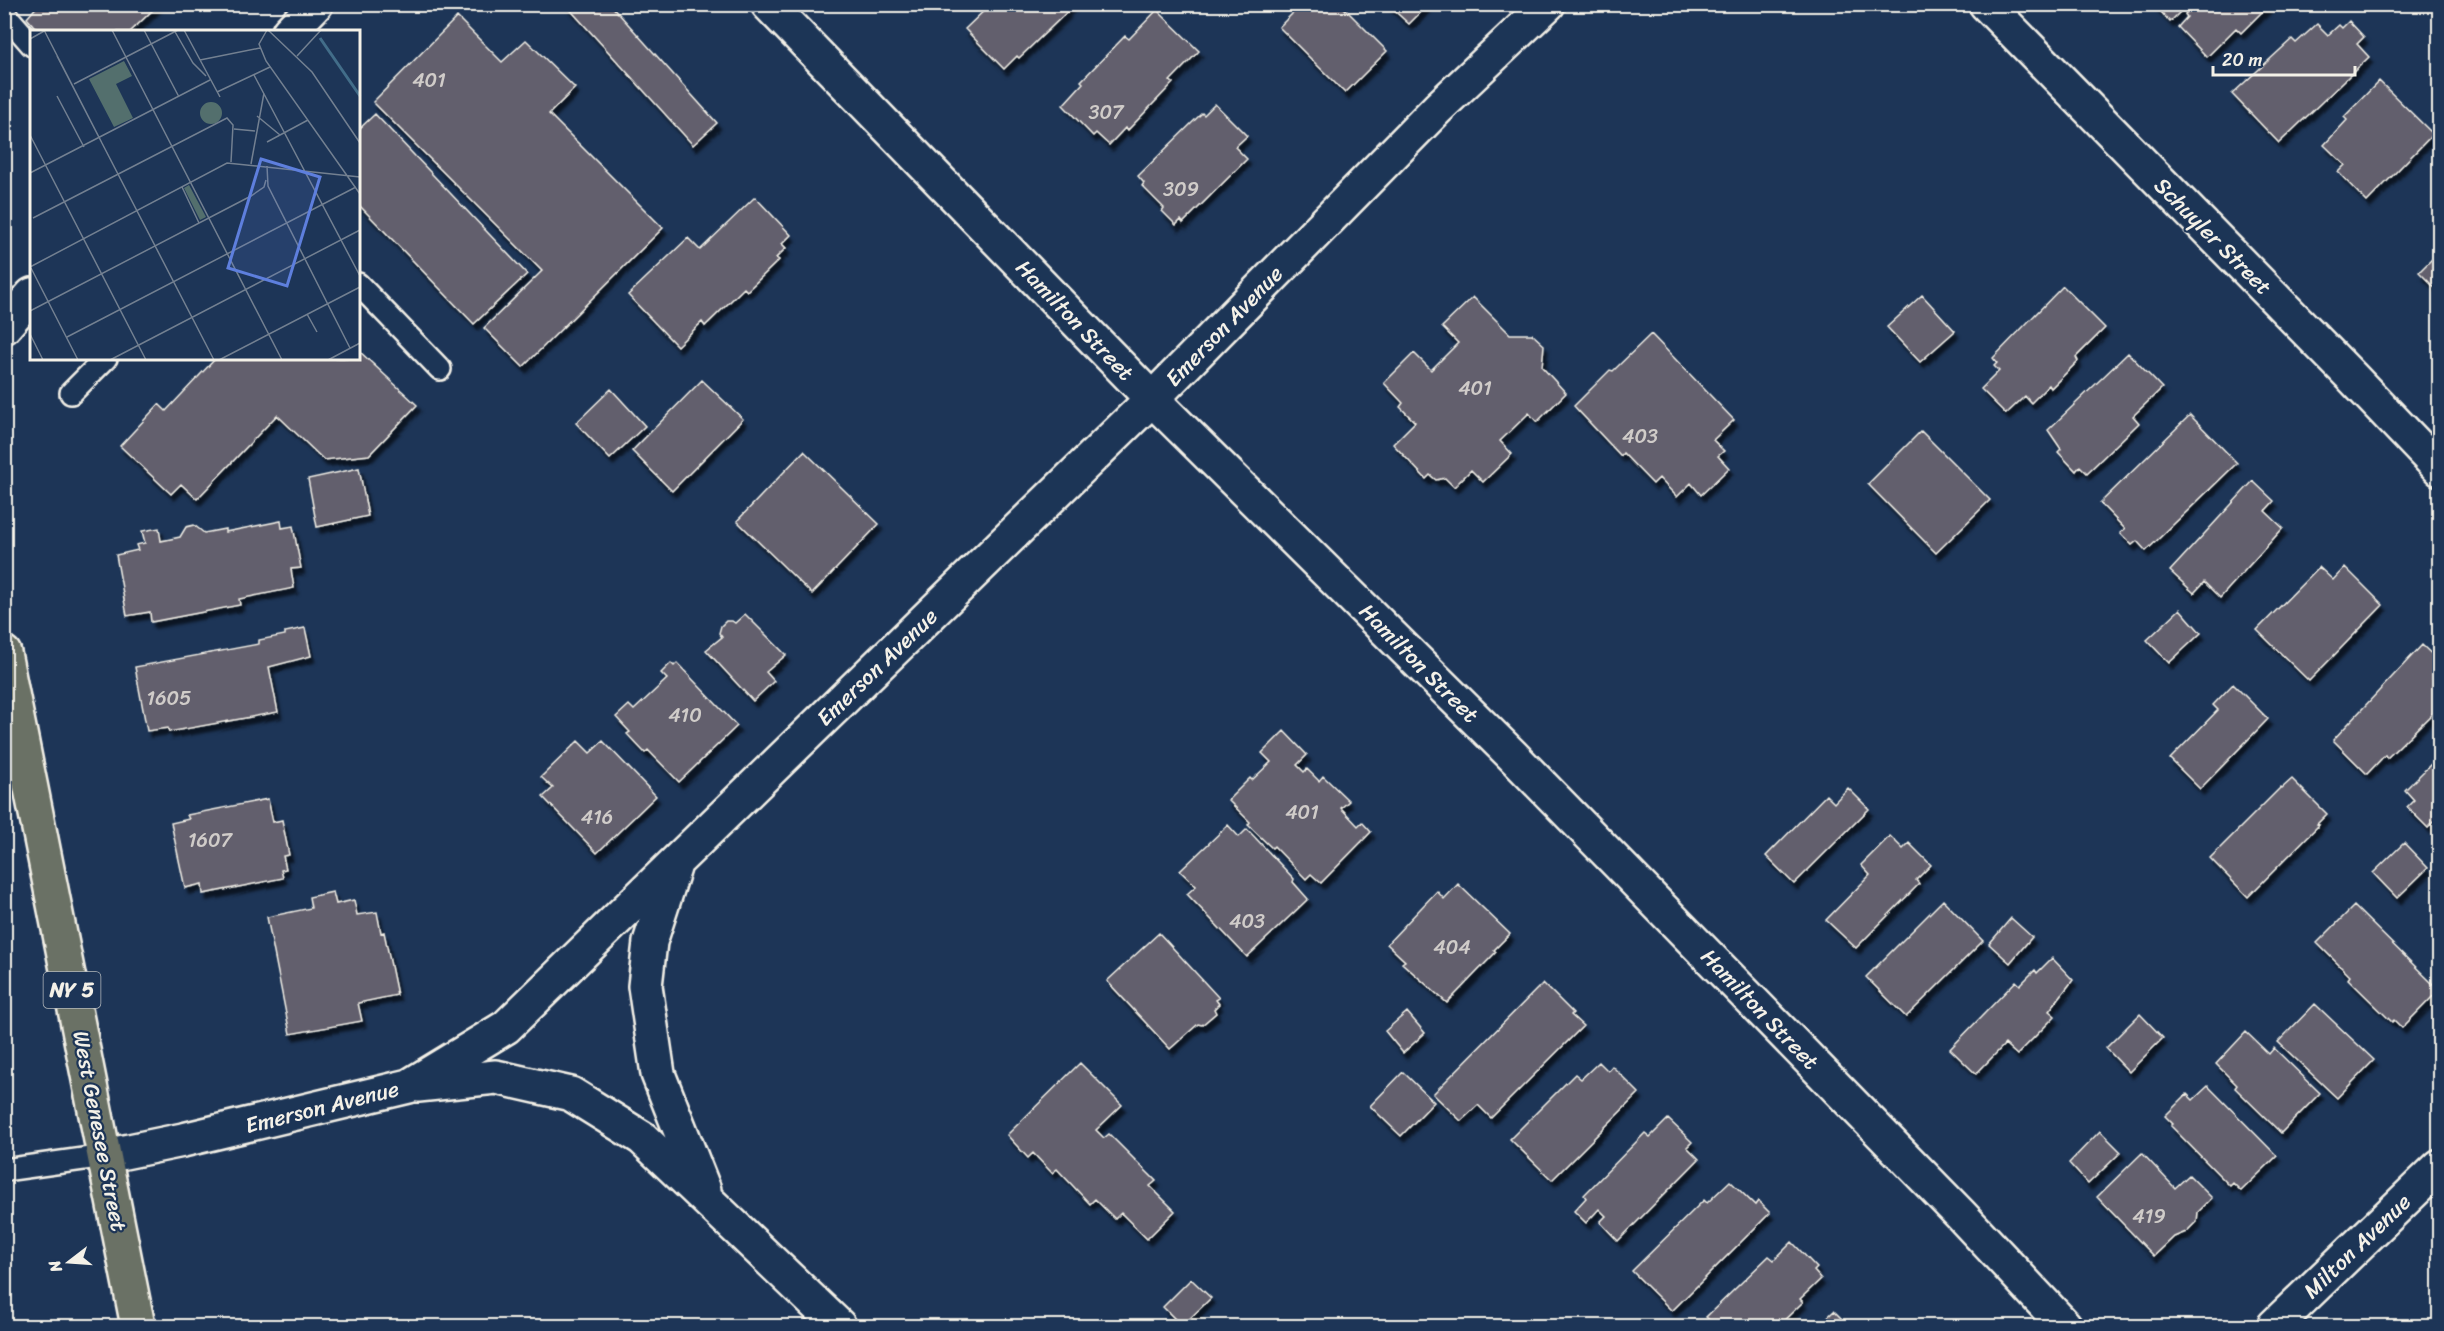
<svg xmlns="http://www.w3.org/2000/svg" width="2444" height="1331" font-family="Sriracha,sans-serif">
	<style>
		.building { fill: #625f6d; stroke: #f4f1e8; stroke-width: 1.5; filter: url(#shadow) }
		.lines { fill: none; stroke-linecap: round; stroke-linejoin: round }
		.lane-casing { stroke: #f4f1e8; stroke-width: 26 }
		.street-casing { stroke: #f4f1e8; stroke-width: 38 }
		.secondary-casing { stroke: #f4f1e8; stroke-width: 38 }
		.primary-casing { stroke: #f4f1e8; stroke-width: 38 }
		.lane { stroke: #1d3557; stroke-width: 21 }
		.street { stroke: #1d3557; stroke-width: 33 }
		.secondary { stroke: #1d3557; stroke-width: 33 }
		.primary { stroke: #6a7165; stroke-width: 33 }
		.labels { text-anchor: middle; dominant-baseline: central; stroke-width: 4.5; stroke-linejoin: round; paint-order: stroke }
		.number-label { font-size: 20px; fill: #d0ccc9 }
		.shield { fill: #1d3557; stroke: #b4b9bc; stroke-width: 1.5 }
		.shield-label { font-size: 21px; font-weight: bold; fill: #f4f1e8 }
		.street-label { font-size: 22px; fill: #f4f1e8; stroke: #1d3557 }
		.inset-river { fill: none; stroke: #426d89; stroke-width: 3 }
		.inset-road { fill: none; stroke: #738091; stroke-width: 1.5 }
		.view { fill: #5e7fdd; fill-opacity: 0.15; stroke: #5e7fdd; stroke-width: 3 }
		.inset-edge { fill: none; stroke: #f4f1e8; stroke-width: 3 }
	</style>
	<defs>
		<filter id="shadow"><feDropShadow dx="3.5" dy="6" stdDeviation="1.5" flood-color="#0009"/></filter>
	</defs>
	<rect width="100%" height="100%" fill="#1d3557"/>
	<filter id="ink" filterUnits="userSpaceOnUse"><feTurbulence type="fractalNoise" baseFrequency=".0167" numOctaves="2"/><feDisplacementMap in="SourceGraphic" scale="12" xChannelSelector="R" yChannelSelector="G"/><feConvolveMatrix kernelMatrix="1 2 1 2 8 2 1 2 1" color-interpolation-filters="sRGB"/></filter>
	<g filter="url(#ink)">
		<path class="building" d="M39,4H159L130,32H39L27,18Z
			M565,4H610L717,123L693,145Z
			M991,4H1073L1066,10L1067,12L1019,58L1017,56L1004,69L965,29Z
			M1302,4H1340L1387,51L1345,93L1279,27Z
			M1387,4H1429L1409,24Z
			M2154,4H2188L2170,22Z
			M2194,4H2270L2241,33L2236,28L2207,57L2178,27L2187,17L2185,14Z
			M1157,10L1199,51L1170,81L1173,83L1127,131L1125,128L1109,145L1096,133L1093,136L1063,105L1083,83L1081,81L1125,36L1129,39Z
			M457,17L502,62L526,40L575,88L549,114L663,228L523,367L484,328L542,271L373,102Z
			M2349,21L2364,37L2357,44L2369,57L2279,143L2232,94L2292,39L2296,43L2317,24L2328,35L2339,25L2342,28Z
			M2379,81L2433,134L2367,202L2338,172L2345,165L2324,145L2347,120L2344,117Z
			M1215,104L1247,136L1235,147L1247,159L1183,223L1181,220L1176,225L1162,211L1164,208L1142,186L1144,183L1138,176L1202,113L1204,115Z
			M375,114L527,274L474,324L358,204V130Z
			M755,197L791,235L782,244L786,248L776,258L779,260L747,291L744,288L705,326L702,322L677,346L628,295L688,238L700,250Z
			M2440,251V293L2419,272Z
			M2063,286L2105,328L2076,357L2078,361L2051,388L2049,385L2031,403L2025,396L2006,414L1981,389L1999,371L1994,366L1997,363L1993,358Z
			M1922,295L1955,331L1920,362L1887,327Z
			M1473,297L1510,334H1532L1544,345L1542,367L1566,393L1537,422L1529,413L1500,441L1512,454L1483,482L1471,470L1454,487L1445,478L1436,480L1430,475L1426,479L1393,444L1415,422L1400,407L1403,403L1384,383L1414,353L1431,370L1458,343L1442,327Z
			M1651,334L1734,420L1713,440L1724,451L1718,456L1729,468L1701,495L1691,483L1677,497L1659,478L1653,484L1623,453L1621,456L1574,406L1610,370L1613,371Z
			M358,350L417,405L369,455L324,460L277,415L197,499L181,484L171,494L120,446L159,404L166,411L216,358H358Z
			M2128,353L2162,388L2133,416L2139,423L2087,473L2080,466L2076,471L2058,452L2061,449L2048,430Z
			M702,380L743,419L672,491L632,451Z
			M611,389L645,426L610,459L576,423Z
			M2190,415L2237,463L2146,551L2137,541L2132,545L2120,533L2125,529L2100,503Z
			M1921,431L1990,500L1936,553L1868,484Z
			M804,451L879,524L812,594L737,521Z
			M359,468L368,516L317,527L308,479Z
			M2253,481L2274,501L2265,511L2283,528L2220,598L2204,582L2194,593L2170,571Z
			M281,521L282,528L293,526L301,568L291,569L294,588L239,599L240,605L151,622L150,612L127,616L116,555L138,550L136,545L145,543L142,531L159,528L161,541L180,537L186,527L194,525L204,533L225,529V532Z
			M2319,567L2333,580L2345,567L2383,605L2309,681L2257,630Z
			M2180,609L2201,633L2169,663L2147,640Z
			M745,614L786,655L766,672L774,681L753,701L706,650L722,637L719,633L721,626L726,621H732L735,623Z
			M305,628L311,656L269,667L278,712L169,732L168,728L147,731L135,667L259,644V640L285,635V632Z
			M2422,645L2440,662V706L2387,758L2385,755L2367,774L2333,740Z
			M671,663L674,666L677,663L737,726L679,782L648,750L645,753L627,734L630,732L616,717L629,705L634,710L667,679L661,673Z
			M2233,684L2268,719L2200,789L2170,759L2218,710L2213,705Z
			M1284,731L1307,755L1297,765L1304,772L1307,769L1319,781L1323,776L1349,801L1341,808L1358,826L1362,822L1371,832L1321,883L1311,874L1306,879L1274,846L1272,848L1248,825L1250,822L1228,800L1250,778L1252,780L1271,762L1262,753Z
			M578,741L590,753L603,741L656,796L597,853L543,797L553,788L541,777Z
			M2440,755V816L2428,828L2407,807L2414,800L2405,790Z
			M2292,779L2327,814L2317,824L2319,825L2248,897L2210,858L2281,787L2282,788Z
			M1848,788L1869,809L1794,884L1766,856L1826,795L1834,803Z
			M268,799L273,822L282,820L289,855L283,856L286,869L281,870L283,878L203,894L202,884L185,888L171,823L189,819L187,815Z
			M1228,825L1239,837L1247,829L1294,879L1293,882L1308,899L1247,957L1187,894L1196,886L1180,871Z
			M1890,836L1903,849L1909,843L1931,865L1916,880L1919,884L1856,948L1826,920L1870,875L1861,865Z
			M2404,843L2428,868L2397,898L2373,873Z
			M1458,884L1510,934L1494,950L1496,952L1447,1003L1402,963L1405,961L1387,944L1437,891L1444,899Z
			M333,892L336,904L354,900L357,915L377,912L381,933L384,932L397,995L358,1003L362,1021L290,1034L267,917L311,908L309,897Z
			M1943,900L1983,941L1906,1017L1866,977Z
			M2354,906L2439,990L2402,1028L2394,1020L2392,1022L2348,979L2350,976L2317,943Z
			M2011,918L2032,937L2010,963L1989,944Z
			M1159,933L1219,998L1216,1000L1219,1004L1214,1009L1216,1013L1202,1025L1198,1024L1170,1049L1107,981Z
			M2052,958L2073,980L2049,1011L2055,1016L2017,1055L2005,1044L1976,1074L1950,1049L2016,981L2020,985L2035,970L2037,973Z
			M1543,983L1573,1013L1571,1015L1583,1026L1491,1118L1478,1105L1461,1121L1433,1094Z
			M2315,1004L2374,1060L2337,1098L2278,1042Z
			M1407,1012L1425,1033L1403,1053L1385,1031Z
			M2140,1014L2163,1038L2129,1072L2106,1048Z
			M2246,1032L2269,1054L2274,1048L2320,1093L2281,1133L2235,1088L2237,1085L2216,1064Z
			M1599,1062L1608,1071L1612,1066L1639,1093L1552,1180L1510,1139L1575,1074L1581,1079Z
			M1080,1063L1122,1105L1096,1130L1104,1138L1109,1134L1156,1181L1150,1186L1175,1211L1147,1239L1121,1213L1115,1219L1095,1199L1090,1204L1057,1169L1052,1173L1033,1153L1028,1158L1007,1135Z
			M1403,1072L1434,1102L1401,1136L1370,1106Z
			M2208,1086L2277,1156L2241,1191L2233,1183L2230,1186L2171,1126L2173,1124L2165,1116L2187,1094L2193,1100Z
			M1668,1119L1692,1142L1687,1147L1699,1159L1618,1241L1600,1222L1606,1216L1599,1209L1586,1223L1574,1211L1586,1198L1584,1195L1645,1133L1650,1137Z
			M2100,1131L2121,1152L2088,1184L2069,1163Z
			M2142,1153L2175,1188L2189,1175L2212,1198L2198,1212L2197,1221L2186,1232L2174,1237L2154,1256L2097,1197Z
			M1730,1181L1755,1205L1758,1201L1770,1213L1672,1311L1632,1271L1704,1200L1707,1203Z
			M1792,1242L1817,1268L1814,1271L1821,1279L1800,1299L1803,1302L1778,1326H1716L1706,1317L1769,1256L1774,1260Z
			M1191,1279L1211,1298L1182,1326L1163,1307Z
			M1834,1311L1849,1326H1818Z"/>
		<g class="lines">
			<g class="lane-casing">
				<path id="lane" d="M4,13L32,45
					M358,284L440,369
					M71,393L106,358
					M4,1170L105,1156"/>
			</g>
			<g class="street-casing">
				<path id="street" d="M768,4L1152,399L1512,755L1961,1215L2065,1326
					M1986,4L2352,377L2440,469
					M289,32L316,4
					M4,327L32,295
					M674,868L650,942L645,986L658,1074L704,1190
					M418,1085L496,1077L571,1094L642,1138L839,1326
					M105,1156L183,1140L409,1086L506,1027L1152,399L1438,108L1548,4"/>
			</g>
			<g class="secondary-casing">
				<path id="secondary" d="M2274,1326L2440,1166"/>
			</g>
			<g class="primary-casing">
				<path id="primary" d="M4,653L138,1326"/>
			</g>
			<use href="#lane" class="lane"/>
			<use href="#street" class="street"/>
			<use href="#secondary" class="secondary"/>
			<use href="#primary" class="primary"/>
		</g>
	</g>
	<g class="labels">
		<g class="number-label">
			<text x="429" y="80">401</text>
			<text x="1106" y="112">307</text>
			<text x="1181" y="189">309</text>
			<text x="1475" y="388">401</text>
			<text x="1640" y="436">403</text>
			<text x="169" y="698">1605</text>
			<text x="685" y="715">410</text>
			<text x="1302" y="812">401</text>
			<text x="597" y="817">416</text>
			<text x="210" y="840">1607</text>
			<text x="1247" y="921">403</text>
			<text x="1452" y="947">404</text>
			<text x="2149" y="1216">419</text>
		</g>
		<rect class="shield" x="43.5" y="972" width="57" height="36" rx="4.5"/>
		<g class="shield-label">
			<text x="72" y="990">NY 5</text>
		</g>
		<g class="street-label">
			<text transform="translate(2213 236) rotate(45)">Schuyler Street</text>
			<text transform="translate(1075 320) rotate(46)">Hamilton Street</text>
			<text transform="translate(1224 326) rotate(-46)">Emerson Avenue</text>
			<text transform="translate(1419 663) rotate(45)">Hamilton Street</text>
			<text transform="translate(877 667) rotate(-44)">Emerson Avenue</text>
			<text transform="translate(1760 1009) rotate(46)">Hamilton Street</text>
			<text transform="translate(322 1107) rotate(-14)">Emerson Avenue</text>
			<text transform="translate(100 1131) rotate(79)">West Genesee Street</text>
			<text transform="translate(2357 1246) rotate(-44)">Milton Avenue</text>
		</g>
	</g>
	<g transform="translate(30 30)">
		<rect width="330" height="330" fill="#1d3557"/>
		<path d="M94,31L102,46L86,54L103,88L84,97L59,49ZM170 83a11 11 0 1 1 22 0a11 11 0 1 1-22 0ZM159,155L176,187L170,190L154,158Z" fill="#536f6d"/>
		<path class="inset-river" d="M290,8L330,66"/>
		<path class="inset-road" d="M14,0L72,113M82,0L252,330M114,0L149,67M144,0L163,33L176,46M154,0L190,67M237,0L229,14L236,31L330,164M238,0L282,42L330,113M0,9L16,0M27,26L184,330M267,26L291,0M170,30L230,18M224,45L330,246M44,54L148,0M187,62L240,37M27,66L54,117M227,86L250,105M204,99L225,101M0,105L116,330M237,112L278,90M221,134L234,63M237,136L238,156L320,318M0,143L180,50M152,157L169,193M3,188L197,88L203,95L201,132M0,237L197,133L330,147M1,238L48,330M0,281L221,166L234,157L236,150M277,284L287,302M0,304L13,330M37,307L326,157M80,330L330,200M189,330L330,257M298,330L330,313"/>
		<path class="view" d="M231,129L290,147L257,256L198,238Z"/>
		<rect width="330" height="330" class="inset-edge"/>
	</g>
	<rect width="2444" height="1331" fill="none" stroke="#1d3557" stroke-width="24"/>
	<rect x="12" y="12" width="2420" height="1307" fill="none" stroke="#f4f1e8" stroke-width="2" filter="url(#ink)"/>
	<g transform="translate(69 1262) rotate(253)" stroke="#1d3557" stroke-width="4.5" paint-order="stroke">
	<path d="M0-4.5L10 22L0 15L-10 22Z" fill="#f4f1e8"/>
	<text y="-9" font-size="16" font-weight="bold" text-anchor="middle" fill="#f4f1e8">N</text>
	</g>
	<path d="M2213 66v9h142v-9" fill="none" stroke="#f4f1e8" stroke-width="3"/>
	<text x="2222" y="66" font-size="18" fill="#f4f1e8" stroke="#1d3557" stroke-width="4.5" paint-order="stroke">20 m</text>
</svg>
